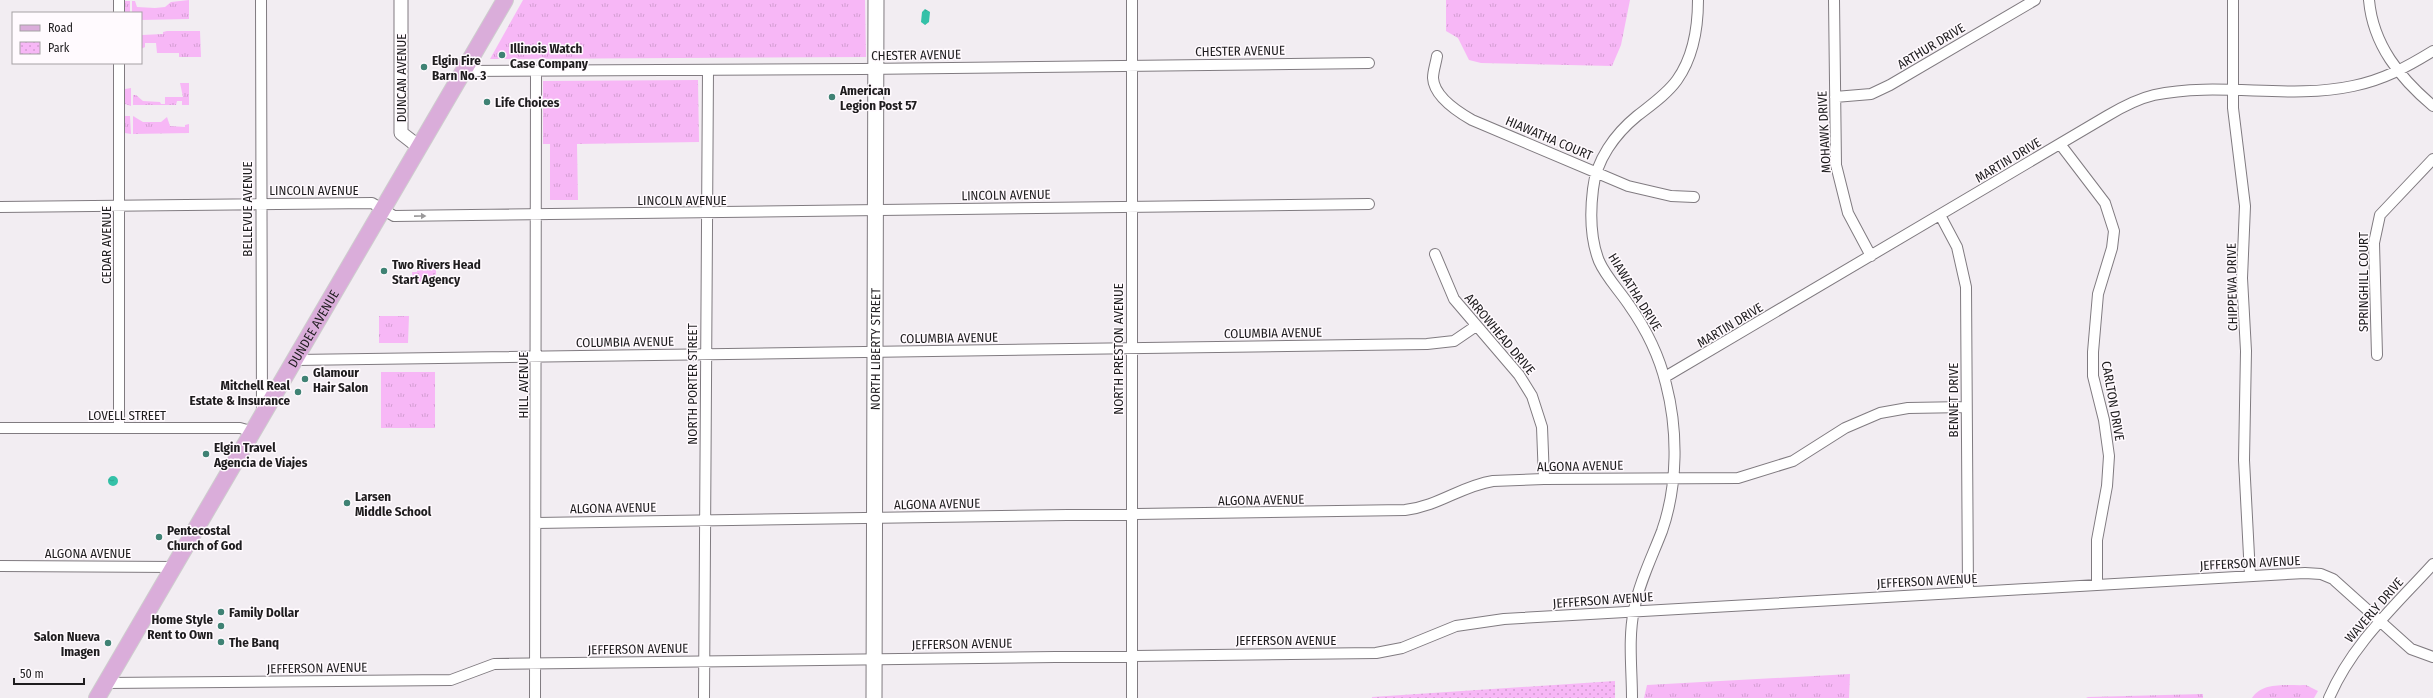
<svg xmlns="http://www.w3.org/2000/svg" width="2433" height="698" font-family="'Fira Sans Condensed',sans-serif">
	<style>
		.grass { fill: url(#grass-tufts) }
		.park { fill: url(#park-dots) }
		.water { fill: url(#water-ripples) }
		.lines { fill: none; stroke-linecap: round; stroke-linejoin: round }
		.minor-casing { stroke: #807b80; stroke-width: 12 }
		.tertiary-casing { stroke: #807b80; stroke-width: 15 }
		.secondary-casing { stroke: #807b80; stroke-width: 17 }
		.primary-casing { stroke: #cecdce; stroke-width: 18 }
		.minor { stroke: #fff; stroke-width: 10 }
		.tertiary { stroke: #fff; stroke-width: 13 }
		.secondary { stroke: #fff; stroke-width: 15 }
		.primary { stroke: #daadda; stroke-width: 16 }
		.oneway { fill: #9a999a }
		.poi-dot { fill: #3f8274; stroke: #fffafe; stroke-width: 1.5 }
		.labels { text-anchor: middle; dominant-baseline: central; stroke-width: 3; stroke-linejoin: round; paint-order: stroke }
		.street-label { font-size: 13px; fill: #1e1c1e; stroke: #fffafe }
		.poi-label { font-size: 13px; font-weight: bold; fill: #1e1c1e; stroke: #fffafe; text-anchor: start }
	</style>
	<defs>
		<pattern id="grass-tufts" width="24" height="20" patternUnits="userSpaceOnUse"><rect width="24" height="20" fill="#f7b7f6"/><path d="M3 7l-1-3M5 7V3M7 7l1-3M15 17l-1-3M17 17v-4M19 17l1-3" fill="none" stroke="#d39dd2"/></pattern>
		<pattern id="park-dots" width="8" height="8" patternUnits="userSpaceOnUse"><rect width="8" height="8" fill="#f7b7f6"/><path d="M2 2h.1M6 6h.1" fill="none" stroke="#d39dd2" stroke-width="1.8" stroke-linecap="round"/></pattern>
		<pattern id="water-ripples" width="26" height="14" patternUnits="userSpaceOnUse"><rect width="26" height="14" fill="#34c1a8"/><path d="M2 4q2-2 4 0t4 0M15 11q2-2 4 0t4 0" fill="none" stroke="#2ea590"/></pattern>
	</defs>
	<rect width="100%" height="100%" fill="#f2edf2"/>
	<path class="grass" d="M189,0V19L141,20V13H132V1H135L137,7L155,8L165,7L171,2Z
		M523,0H865L866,57L490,59Z
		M1446,0H1630L1621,45L1612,66L1481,63L1469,60L1458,38L1446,31Z
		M124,1H130V13H125Z
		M167,31H200L201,57H179V53H157L156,43H145V47L141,49V32L142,35L163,34V32Z
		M698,80L699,142L577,144L578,200H550V144H543V81Z
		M180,83H189V105H182V101H177L176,105H133V95H136L143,101L160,102L161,104H165V97H183Z
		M131,88V106L125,104V89Z
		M125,116H130L131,134L125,133Z
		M133,116L143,122H161L167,117L170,126L185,127V125L189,124V133L133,134Z
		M379,316H409L408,343H379Z
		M381,372H435V428H381Z
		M1850,674L1849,698H1644L1647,685Z
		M2306,685L2318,691L2314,698H2252C2263,681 2289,686 2306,685Z
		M2203,694V698H2086L2088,697Z"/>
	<path class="park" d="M417,265H436V282H413L412,272H417Z
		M1615,681V698H1372V697Z"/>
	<path class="water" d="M925,9L930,12L929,22L925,25L921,22L922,12Z
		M108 481a5 5 0 1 1 10 0a5 5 0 1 1-10 0Z"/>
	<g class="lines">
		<g class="minor-casing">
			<path id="minor" d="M119,0V13
				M261,0L262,414
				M1834,0L1836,165L1848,213L1871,256
				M2233,0V108L2245,206L2242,278L2246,351L2244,460L2250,575
				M2369,0C2373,45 2400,78 2433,106
				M1437,56C1436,63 1433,71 1433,78C1434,97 1458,112 1472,120L1628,186L1671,196L1694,197
				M464,71L862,69L1369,63
				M1835,97L1871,94L1890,85L2035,0
				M2060,144L2105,203L2114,231L2112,248L2098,294L2093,352V376L2104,420L2109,456L2107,486L2097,540V584
				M0,207L372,203L394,216L1369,204
				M1940,215L1957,247L1966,287L1968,591
				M1435,254L1454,299L1519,375L1532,396L1542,427L1544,479
				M2377,355L2374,243L2380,215L2433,159
				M296,360L1427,344L1454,341L1476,326
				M1665,377L2107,116C2122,107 2137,99 2154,95C2219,81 2288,100 2353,86C2383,80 2407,67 2433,51
				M0,428H240L254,432
				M119,428V63
				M536,523L1405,510C1439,506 1461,486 1493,481L1544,479L1738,478L1793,461L1845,428L1880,413L1908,408L1966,407
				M0,566L175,567
				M106,683L451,680L494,664L1376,653L1402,648L1456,626L1504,619L2305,573L2321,574L2333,579L2411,649L2433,657
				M535,698L536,71
				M704,698L708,70
				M1132,698V0
				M1632,698C1632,670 1628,638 1634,610C1639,583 1652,557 1662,531C1678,485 1678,430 1666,384C1659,355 1646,329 1629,305C1619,290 1606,277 1599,261C1590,238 1590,213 1593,189C1596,160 1615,134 1637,116C1651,105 1667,94 1677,80C1694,56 1698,28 1698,0
				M2329,698C2352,644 2395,606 2433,564"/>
		</g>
		<g class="tertiary-casing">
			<path id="tertiary" d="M401,0V133L419,147"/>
		</g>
		<g class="secondary-casing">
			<g id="secondary">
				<path id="s1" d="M874,698L876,0"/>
			</g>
		</g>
		<g class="primary-casing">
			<g id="primary">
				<path id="s2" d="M97,698L505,0"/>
			</g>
		</g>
		<use href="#minor" class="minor"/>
		<use href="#tertiary" class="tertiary"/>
		<use href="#secondary" class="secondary"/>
		<use href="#primary" class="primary"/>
	</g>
	<defs><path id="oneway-solid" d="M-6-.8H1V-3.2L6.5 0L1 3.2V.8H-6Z"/></defs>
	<use class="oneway" href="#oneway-solid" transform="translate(420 216) rotate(-1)"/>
	<g class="poi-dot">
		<circle cx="502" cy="55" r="4"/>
		<circle cx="424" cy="67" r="4"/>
		<circle cx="832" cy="97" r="4"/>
		<circle cx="487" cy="102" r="4"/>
		<circle cx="384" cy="271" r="4"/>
		<circle cx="305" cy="379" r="4"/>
		<circle cx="298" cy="392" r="4"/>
		<circle cx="206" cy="454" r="4"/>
		<circle cx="347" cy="503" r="4"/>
		<circle cx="159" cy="537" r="4"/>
		<circle cx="221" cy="612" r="4"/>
		<circle cx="221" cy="626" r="4"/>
		<circle cx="221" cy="642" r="4"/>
		<circle cx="108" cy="643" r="4"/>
	</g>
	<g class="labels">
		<g class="street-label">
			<text transform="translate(1931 46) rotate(-31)">ARTHUR DRIVE</text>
			<text transform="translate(1240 51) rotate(-1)">CHESTER AVENUE</text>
			<text transform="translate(916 55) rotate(-1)">CHESTER AVENUE</text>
			<text transform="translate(401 78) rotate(-90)">DUNCAN AVENUE</text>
			<text transform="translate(1824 132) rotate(-93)">MOHAWK DRIVE</text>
			<text transform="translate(1549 138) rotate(23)">HIAWATHA COURT</text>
			<text transform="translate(2008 160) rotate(-31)">MARTIN DRIVE</text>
			<text x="314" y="190">LINCOLN AVENUE</text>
			<text transform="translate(1006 195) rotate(-1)">LINCOLN AVENUE</text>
			<text x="682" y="200">LINCOLN AVENUE</text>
			<text transform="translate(247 209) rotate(-90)">BELLEVUE AVENUE</text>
			<text transform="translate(106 245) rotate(-90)">CEDAR AVENUE</text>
			<text transform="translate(2363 282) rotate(-90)">SPRINGHILL COURT</text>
			<text transform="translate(2232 287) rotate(-91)">CHIPPEWA DRIVE</text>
			<text transform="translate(1635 292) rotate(58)">HIAWATHA DRIVE</text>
			<text transform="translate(1730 325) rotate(-31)">MARTIN DRIVE</text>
			<text stroke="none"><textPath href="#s2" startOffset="428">DUNDEE AVENUE</textPath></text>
			<text transform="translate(1273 333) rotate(-1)">COLUMBIA AVENUE</text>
			<text transform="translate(1500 334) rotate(50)">ARROWHEAD DRIVE</text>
			<text transform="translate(949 338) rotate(-1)">COLUMBIA AVENUE</text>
			<text transform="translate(625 342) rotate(-1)">COLUMBIA AVENUE</text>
			<text stroke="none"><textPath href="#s1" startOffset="349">NORTH LIBERTY STREET</textPath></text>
			<text transform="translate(1118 349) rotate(-90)">NORTH PRESTON AVENUE</text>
			<text transform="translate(692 384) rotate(-90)">NORTH PORTER STREET</text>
			<text transform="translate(523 385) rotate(-90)">HILL AVENUE</text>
			<text transform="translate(1953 400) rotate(-90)">BENNET DRIVE</text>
			<text transform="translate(2113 401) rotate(80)">CARLTON DRIVE</text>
			<text x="127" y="415">LOVELL STREET</text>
			<text transform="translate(1580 466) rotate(-1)">ALGONA AVENUE</text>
			<text transform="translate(1261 500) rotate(-1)">ALGONA AVENUE</text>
			<text transform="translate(937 504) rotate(-1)">ALGONA AVENUE</text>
			<text transform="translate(613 508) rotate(-1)">ALGONA AVENUE</text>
			<text x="88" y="553">ALGONA AVENUE</text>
			<text transform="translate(2250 563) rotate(-3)">JEFFERSON AVENUE</text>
			<text transform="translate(1927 581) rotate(-3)">JEFFERSON AVENUE</text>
			<text transform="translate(1603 600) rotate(-4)">JEFFERSON AVENUE</text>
			<text transform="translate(2374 610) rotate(-49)">WAVERLY DRIVE</text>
			<text x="1286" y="640">JEFFERSON AVENUE</text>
			<text transform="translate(962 644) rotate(-1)">JEFFERSON AVENUE</text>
			<text transform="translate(638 649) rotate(-1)">JEFFERSON AVENUE</text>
			<text transform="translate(317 668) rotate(-1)">JEFFERSON AVENUE</text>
		</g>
		<g class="poi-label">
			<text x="510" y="48">Illinois Watch<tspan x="510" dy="15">Case Company</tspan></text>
			<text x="432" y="60">Elgin Fire<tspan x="432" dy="15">Barn No. 3</tspan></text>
			<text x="840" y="90">American<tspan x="840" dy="15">Legion Post 57</tspan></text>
			<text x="495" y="102">Life Choices</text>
			<text x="392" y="264">Two Rivers Head<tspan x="392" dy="15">Start Agency</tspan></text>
			<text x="313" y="372">Glamour<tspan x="313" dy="15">Hair Salon</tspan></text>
			<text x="290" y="385" text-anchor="end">Mitchell Real<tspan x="290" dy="15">Estate &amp; Insurance</tspan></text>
			<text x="214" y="447">Elgin Travel<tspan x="214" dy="15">Agencia de Viajes</tspan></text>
			<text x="355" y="496">Larsen<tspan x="355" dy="15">Middle School</tspan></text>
			<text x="167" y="530">Pentecostal<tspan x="167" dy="15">Church of God</tspan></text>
			<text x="229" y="612">Family Dollar</text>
			<text x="213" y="619" text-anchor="end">Home Style<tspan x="213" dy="15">Rent to Own</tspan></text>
			<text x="100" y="636" text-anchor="end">Salon Nueva<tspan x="100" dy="15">Imagen</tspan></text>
			<text x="229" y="642">The Banq</text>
		</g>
	</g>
	<rect x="12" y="12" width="130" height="52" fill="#fffafe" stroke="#a5a1a4"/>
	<rect x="20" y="25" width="20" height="6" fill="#daadda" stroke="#a5a1a4"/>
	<text x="48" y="32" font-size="12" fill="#1e1c1e">Road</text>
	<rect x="20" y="42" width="20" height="12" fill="url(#park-dots)" stroke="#a5a1a4"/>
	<text x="48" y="52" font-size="12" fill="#1e1c1e">Park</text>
	<path d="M14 678v6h70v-6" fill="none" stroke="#1e1c1e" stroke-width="2"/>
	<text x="20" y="678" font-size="12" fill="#1e1c1e" stroke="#fffafe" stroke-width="3" paint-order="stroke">50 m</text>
</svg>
